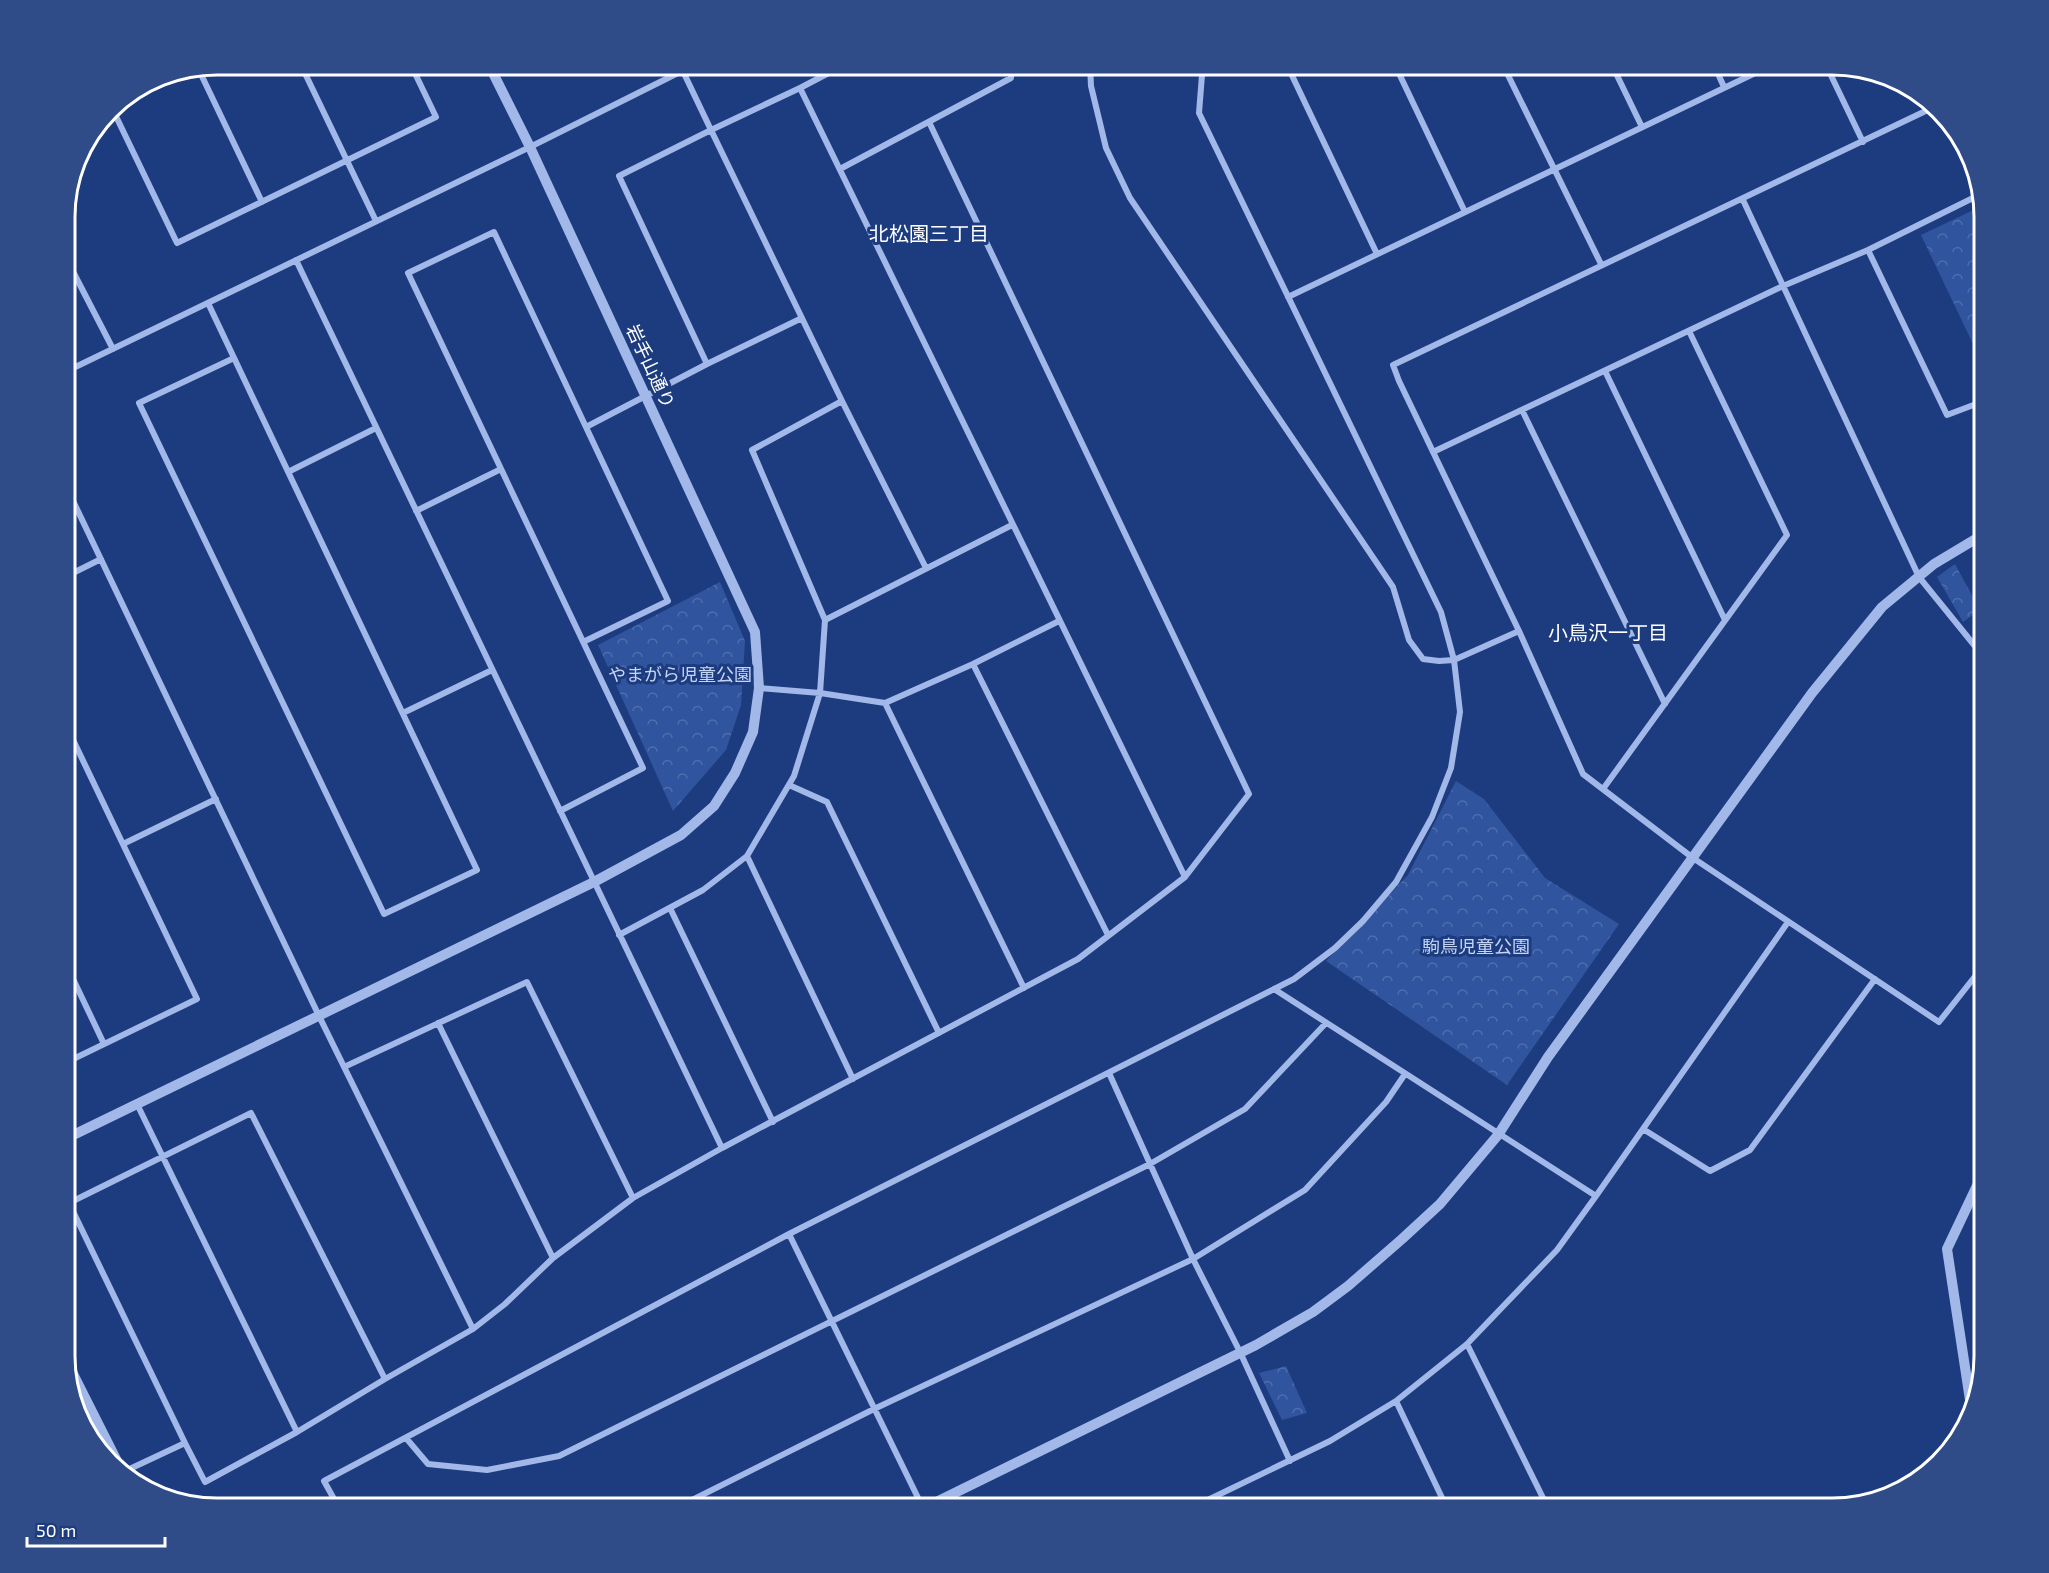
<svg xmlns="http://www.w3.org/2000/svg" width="2049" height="1573" font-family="'Exo 2','Noto Sans JP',sans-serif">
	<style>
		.park { fill: url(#park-crowns) }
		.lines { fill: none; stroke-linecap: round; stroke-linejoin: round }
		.minor { stroke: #a1b8e9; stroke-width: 6 }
		.tertiary { stroke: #a1b8e9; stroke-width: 10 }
		.labels { text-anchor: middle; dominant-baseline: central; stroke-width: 6; stroke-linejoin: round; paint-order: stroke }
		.street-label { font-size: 18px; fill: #fff; stroke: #1d3c7f }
		.park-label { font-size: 18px; fill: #c5d5f6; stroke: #1d3c7f }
		.neighbourhood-label { font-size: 20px; fill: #fff; stroke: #1d3c7f }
		.rim { fill: none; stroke: #fff; stroke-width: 3 }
	</style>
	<defs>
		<pattern id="park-crowns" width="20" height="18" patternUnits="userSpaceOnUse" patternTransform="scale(1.5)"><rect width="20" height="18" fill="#30549e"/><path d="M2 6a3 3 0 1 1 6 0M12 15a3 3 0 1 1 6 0" fill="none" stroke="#4f6ead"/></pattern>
	</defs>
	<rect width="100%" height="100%" fill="#1d3c7f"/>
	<path class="park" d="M1982,206L1984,217V344L1974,346L1921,235Z
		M1955,564L1980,610L1963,622L1937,577Z
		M720,582L745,641L741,705L726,750L673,811L598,645Z
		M1456,781L1484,799L1545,878L1619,924L1507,1085L1326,961L1408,875Z
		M1286,1366L1307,1413L1282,1420L1259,1373Z"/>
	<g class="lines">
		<path class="minor" d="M301,65L376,221
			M1090,65L1091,86L1106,148L1130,198L1393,587L1409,640L1423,659L1439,661L1454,660L1519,631
			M1287,65L1377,254
			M1395,65L1465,212
			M1503,65L1601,264
			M1612,65L1642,127
			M1714,65L1724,87
			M1826,65L1863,142
			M198,68L262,202
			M800,88L844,65
			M1934,107L1393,365L1399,381L1519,631L1583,774L1693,858L1939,1022L1984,965
			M112,108L177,243L436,117L411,65
			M929,122L1249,794L1185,877
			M840,169L1011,78V65
			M1743,200L1919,577L1983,656L1984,655
			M1868,250L1979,195
			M65,256L113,349
			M296,260L722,1148
			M1288,297L1772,65
			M208,303L477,870L384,914L139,403L234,358
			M707,364L619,176L711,130L842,401L926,568
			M1605,371L1725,620
			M65,372L530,147L694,65
			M1522,410L1665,704
			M586,427L707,364L802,318
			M1433,452L1783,286L1868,250L1947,415L1984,401
			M288,472L376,428
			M65,484L319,1016L473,1329
			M416,511L501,469
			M65,577L101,559
			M825,620L1012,525
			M973,664L1108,935
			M759,688L820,693L885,703L973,664L1059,621
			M885,703L1024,988
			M403,713L492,670
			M789,785L827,802L939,1033
			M1603,789L1787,535L1689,331
			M560,811L643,768L408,273L494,232L668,601L583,642
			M123,844L216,799
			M747,856L853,1079
			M670,908L773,1122
			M619,935L703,890L747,856L794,776L820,693L825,620L752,450L842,401
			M65,962L104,1044
			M1274,989L1596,1196L1557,1250L1467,1344L1396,1401L1444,1502L1432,1508
			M438,1023L553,1258
			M65,1063L197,999L65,723
			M344,1067L527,982L633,1198
			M1109,1073L1193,1259L1240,1352L1290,1461
			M137,1104L297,1432
			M1643,1129L1710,1171L1750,1150L1875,979
			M1596,1196L1788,922
			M1467,1344L1548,1508
			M406,1438L428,1464L487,1470L559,1456L1150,1164L1245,1109L1326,1023
			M185,1443L69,1203L251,1113L385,1379
			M121,1473L185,1443L205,1482L297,1432L385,1379L473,1329L505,1304L553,1258L633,1198L722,1148L1078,959L1185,877L800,88L711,130L680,65
			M339,1508L324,1481L789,1234
			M676,1508L874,1409L1193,1259L1305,1190L1386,1102L1405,1074
			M923,1508L789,1234L1294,979L1335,948L1363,921L1396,882L1432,817L1451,768L1460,712L1454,660L1441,612L1199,113L1202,75L1218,65
			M1191,1508L1330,1441L1396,1401"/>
		<path class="tertiary" d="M65,1139L594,882L681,835L714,806L735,773L753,732L759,688L755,632L530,147L489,65
			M65,1358L125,1477
			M1972,1413L1947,1249L1984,1171
			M924,1508L1256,1345L1313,1312L1348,1286L1402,1239L1440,1204L1498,1135L1548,1057L1812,693L1882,607L1934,564L1984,534"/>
	</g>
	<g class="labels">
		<g class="street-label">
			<text transform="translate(651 366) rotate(65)">岩手山通り</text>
		</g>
		<g class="park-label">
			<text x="680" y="674">やまがら児童公園</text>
			<text x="1476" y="946">駒鳥児童公園</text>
		</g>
		<g class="neighbourhood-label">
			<text x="929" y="233">北松園三丁目</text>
			<text x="1608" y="632">小鳥沢一丁目</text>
		</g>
	</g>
	<path d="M0 0H2049V1573H0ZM217 75H1832A142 142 0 0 1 1974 217V1356A142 142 0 0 1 1832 1498H217A142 142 0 0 1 75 1356V217A142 142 0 0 1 217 75Z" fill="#2f4c89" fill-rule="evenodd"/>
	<path class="rim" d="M217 75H1832A142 142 0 0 1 1974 217V1356A142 142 0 0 1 1832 1498H217A142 142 0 0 1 75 1356V217A142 142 0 0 1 217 75Z"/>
	<path d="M27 1537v9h138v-9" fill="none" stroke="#ffffff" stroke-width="3"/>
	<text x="36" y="1537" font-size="18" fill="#ffffff" stroke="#1d3c7f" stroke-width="4.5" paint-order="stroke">50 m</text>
</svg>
